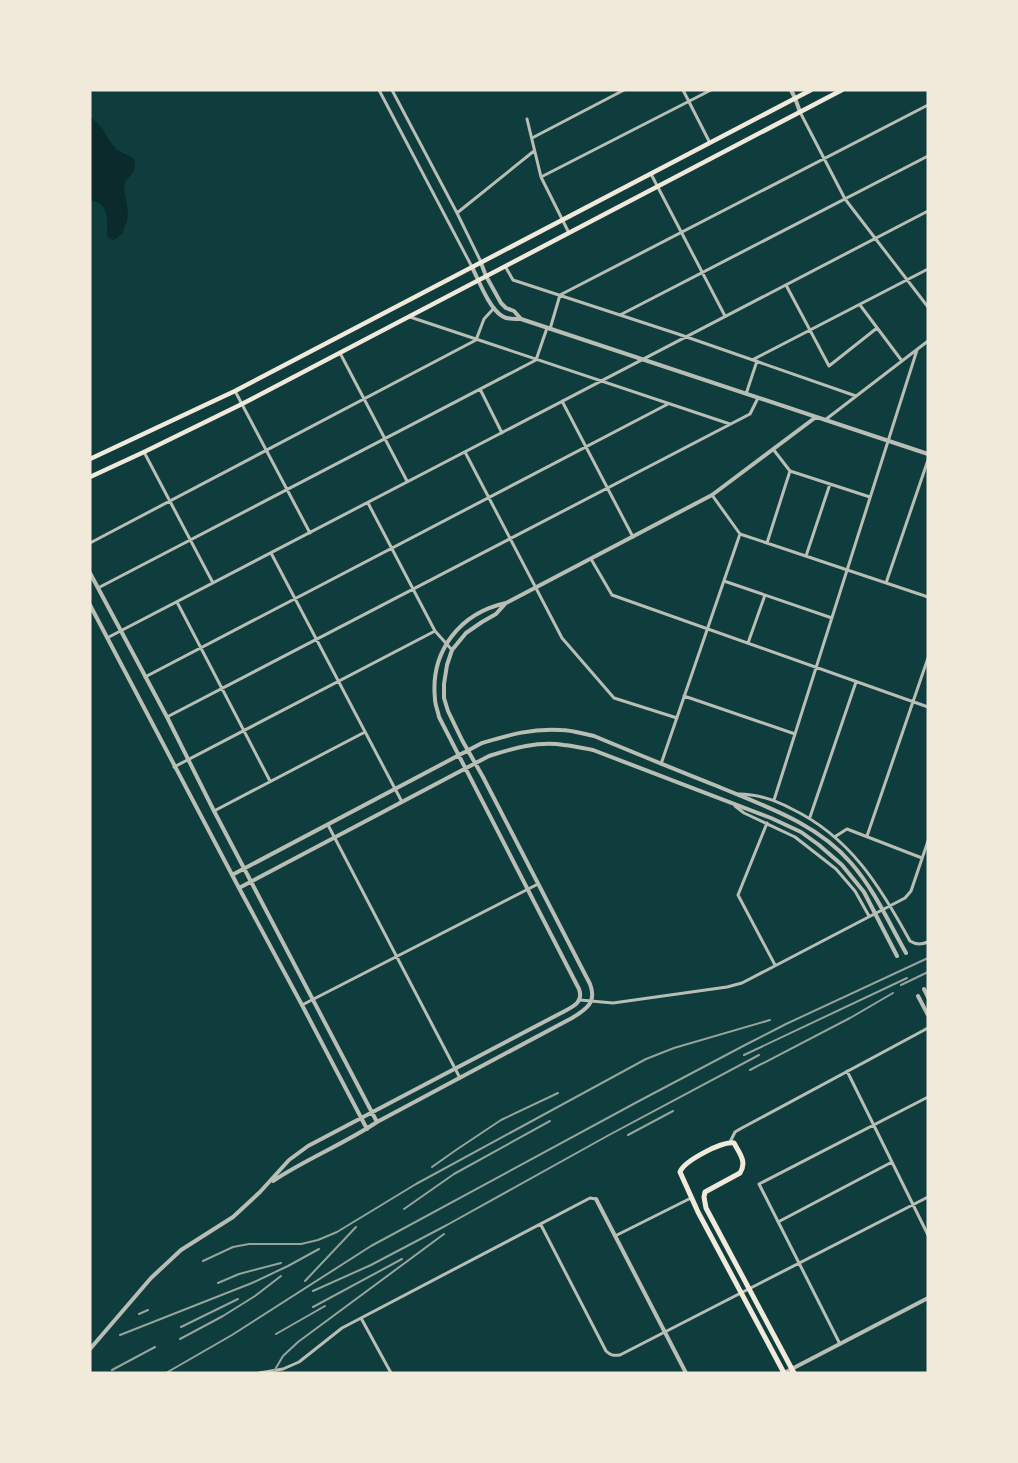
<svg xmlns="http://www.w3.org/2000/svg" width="1018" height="1463" font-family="Barlow,sans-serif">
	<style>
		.water { fill: #0a2a2b }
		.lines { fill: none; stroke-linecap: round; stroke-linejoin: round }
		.minor { stroke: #b8beb3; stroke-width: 3 }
		.tertiary { stroke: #b8beb3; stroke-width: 4 }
		.secondary { stroke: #f1e9da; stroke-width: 4.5 }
		.primary { stroke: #f1e9da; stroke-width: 5 }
		.rail { stroke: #97a49c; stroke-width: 2 }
	</style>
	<rect width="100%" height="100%" fill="#0f3d3e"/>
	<path class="water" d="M90,116L102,128L109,140L117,150L133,158L135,162L134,171L125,182L124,186L128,212L127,221L122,234L114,240L110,239L107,236C107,219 110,204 90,200Z"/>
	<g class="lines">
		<path class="minor" d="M379,90L472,267
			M392,90L457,213L481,262
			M683,90L710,143
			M800,112L845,199L928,307
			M527,119L541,177L569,233
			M532,138L624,90
			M651,174L725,316
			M541,177L711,90
			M457,213L534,151
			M505,266L513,280L678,334L856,396
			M786,285L829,366L877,328
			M860,305L902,361
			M620,315L928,156
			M410,317L730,424
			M550,329L560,295L928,105
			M340,353L407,481
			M754,359L928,269
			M480,389L502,433
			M235,391L310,533
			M746,394L757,361
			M562,401L633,537
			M825,420L928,341
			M773,449L790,471L870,497
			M144,452L213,583
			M465,452L562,638L614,698L677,718
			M712,495L740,534L928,597
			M368,503L435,631L452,650
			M90,543L476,340L484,319L494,308
			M767,543L790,471
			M271,553L402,802
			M806,556L830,484
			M591,559L612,595L928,707
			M724,581L832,618
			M886,583L928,460
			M98,588L536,360L547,328
			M177,602L270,781
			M107,638L928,211
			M748,643L765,595
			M145,677L668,404
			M684,696L795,734
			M167,717L750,414L758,398
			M661,764L740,534
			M174,767L435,631
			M739,794C758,794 775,800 792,809C850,837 880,886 910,941C916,945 921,945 928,942
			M774,800L917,350
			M735,806L744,813L795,837L836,869L855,891L869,916
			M214,811L365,732
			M810,817L856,682
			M767,823L738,895L775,965
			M328,825L460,1078
			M836,836L847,829L922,858
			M867,836L928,658
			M580,1000L613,1003L727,987L742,983L905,898L911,891L928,841
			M302,1005L538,884
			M847,1071L928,1235
			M730,1142L735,1132L740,1129L928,1028
			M778,1222L892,1162
			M541,1225L606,1351C610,1355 613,1356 620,1355L928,1197
			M615,1236L691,1198
			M361,1318L391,1373
			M840,1344L759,1184L928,1097
			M259,1373L283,1369L299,1362L342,1328L590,1198L596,1199"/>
		<path class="tertiary" d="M791,90L795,98L800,112
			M481,263L486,276L501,303L506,308L514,311L521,319
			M472,267C479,281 489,308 502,316C508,320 515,319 521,319L928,454
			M90,573L167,717L214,811L377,1122
			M90,605L239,888L489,756C514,748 538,741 564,745C574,746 583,748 593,750L771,818L801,832L819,845L842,865L864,892L897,956
			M232,875L482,743C509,735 532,728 561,730C572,730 583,734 594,736C635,753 676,770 717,786C764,806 817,823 851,863C874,889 889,923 906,953
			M239,888L302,1005L367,1129
			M924,989L928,997
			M918,996L928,1015
			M273,1181C306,1159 344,1144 377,1122L572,1018C587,1009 597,1002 590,984L483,777L462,740L448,711L444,698V684L447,665L452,650L466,633L482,622L496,614L505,604
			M596,1199L686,1373
			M90,1349L151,1278L181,1250L233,1217L260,1192L289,1160L308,1146L561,1013C572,1007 584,1003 579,989L439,717C438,711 435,705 435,699C430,651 460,613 506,603L712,495L816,417
			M784,1373L928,1298"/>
		<path class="secondary" d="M90,459L235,391L811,90
			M90,477L144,452L242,404L842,90"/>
		<path class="primary" d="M784,1373L698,1212L680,1172C684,1161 722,1141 734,1143C740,1154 747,1162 740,1173L705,1192L704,1197L706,1208L794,1373"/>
		<path class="rail" d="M901,985L928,972
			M744,1055L907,978
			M750,1070L850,1018L893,993
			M628,1135L673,1111
			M432,1167L456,1150L501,1120L558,1093
			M404,1209L454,1174L550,1121
			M203,1261L233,1247L249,1244H301L318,1240L337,1232L416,1184L646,1059L674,1048L770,1020
			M305,1281L356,1227
			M218,1283L239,1274L281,1263
			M313,1291L371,1265L447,1225L609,1135L759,1055
			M313,1307L402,1259
			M139,1314L148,1310
			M181,1327L238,1299
			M276,1334L325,1306
			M120,1335L252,1283L288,1266L319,1249
			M180,1339L223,1316L255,1296L281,1276
			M112,1370L155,1347
			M166,1373L232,1335L371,1246L639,1101L747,1044L786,1024L928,958
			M273,1373L283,1356L298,1342L444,1234"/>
	</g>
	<rect width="1018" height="1463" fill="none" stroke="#f1e9da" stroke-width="183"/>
</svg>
